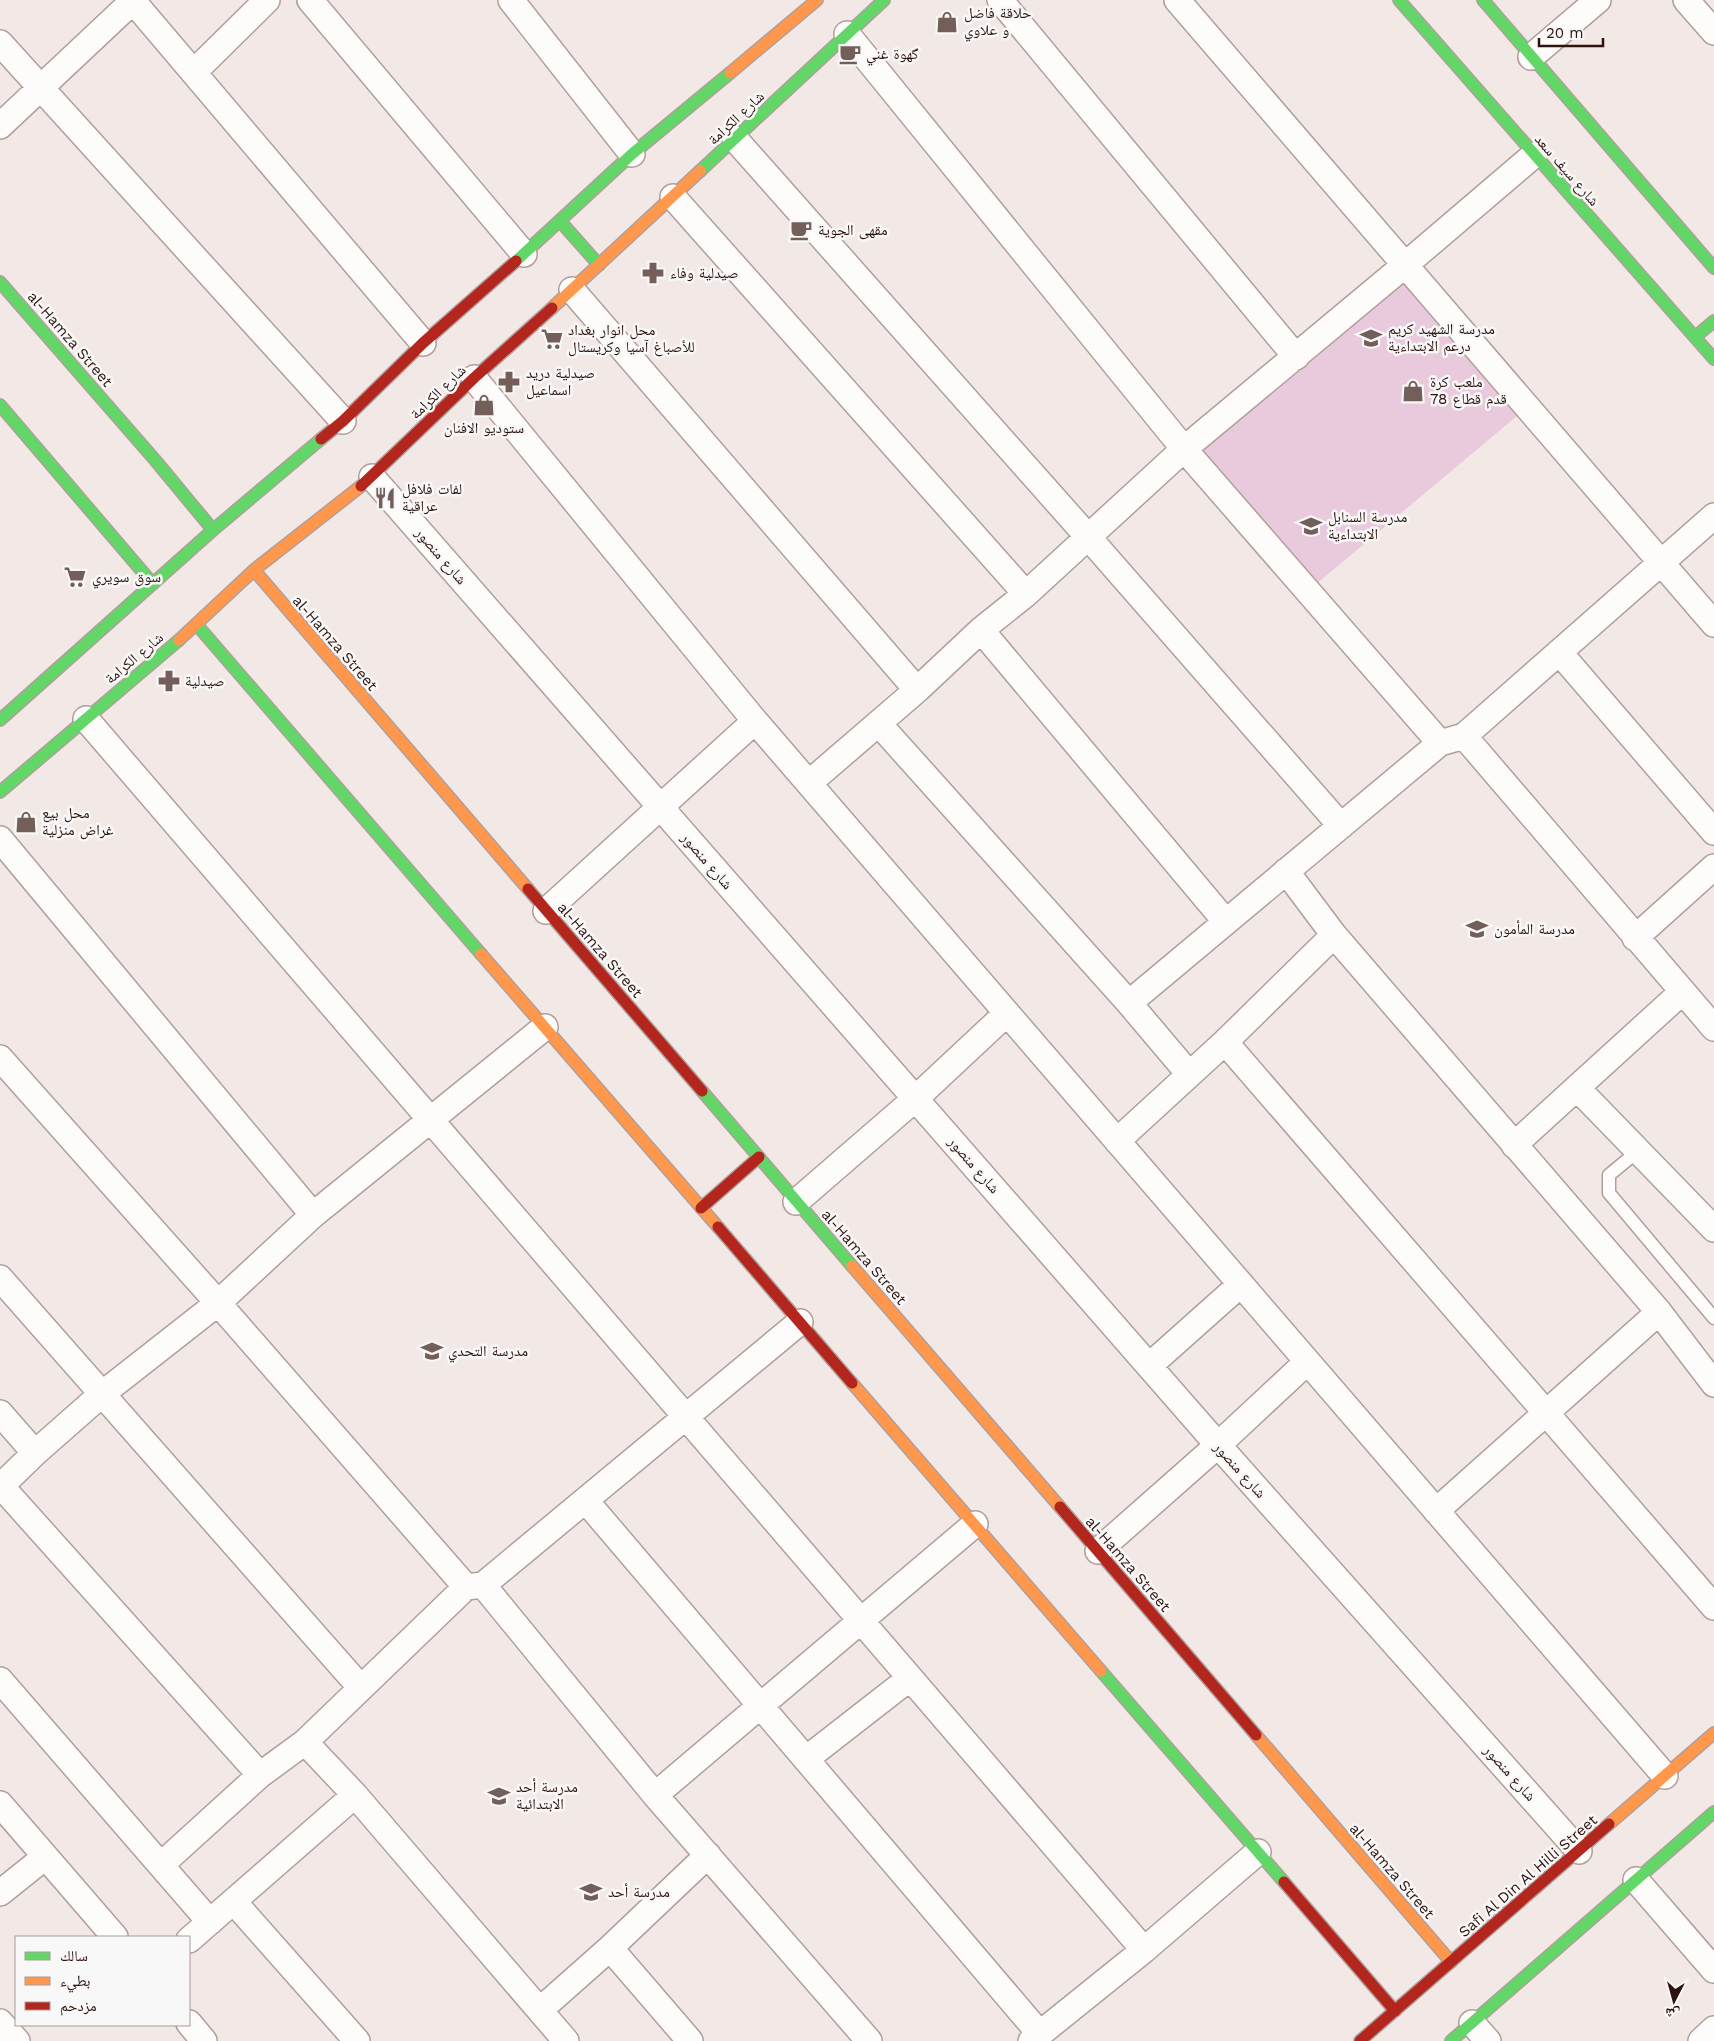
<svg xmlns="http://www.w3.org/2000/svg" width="1714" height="2041" font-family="'Work Sans','Noto Naskh Arabic',sans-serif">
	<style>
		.green { fill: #e9cadd }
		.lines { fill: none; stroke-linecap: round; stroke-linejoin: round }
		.lane-casing { stroke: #b09f9b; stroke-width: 15 }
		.street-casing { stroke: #b09f9b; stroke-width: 28 }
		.fast-casing { stroke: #b09f9b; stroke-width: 14 }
		.slow-casing { stroke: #b09f9b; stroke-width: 14 }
		.jam-casing { stroke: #b09f9b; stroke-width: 14 }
		.lane { stroke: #fdfcfb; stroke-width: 12 }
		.street { stroke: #fdfcfb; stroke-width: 25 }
		.fast { stroke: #63d668; stroke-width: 11 }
		.slow { stroke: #ff974d; stroke-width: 11 }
		.jam { stroke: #b3261e; stroke-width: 11 }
		.labels { text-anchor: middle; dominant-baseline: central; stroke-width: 5; stroke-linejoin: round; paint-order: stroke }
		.poi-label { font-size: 15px; fill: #2e130c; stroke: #f8f8f8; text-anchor: start }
		.street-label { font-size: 15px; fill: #2e130c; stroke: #f8f8f8 }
	</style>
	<rect width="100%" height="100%" fill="#f2e9e7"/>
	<path class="green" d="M1405,265L1523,411L1308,591L1184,449Z"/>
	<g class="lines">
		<g class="lane-casing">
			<path id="lane" d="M1638,1151L1609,1175V1193L1714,1318"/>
		</g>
		<g class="street-casing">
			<path id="street" d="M132,0L423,343
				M310,0L524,254
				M511,0L632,154
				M1000,0L1296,357
				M1177,0L1714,624
				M1686,0L1714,32
				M847,34L1184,449L1440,743
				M0,43L343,421
				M1531,57L1598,0
				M194,72L267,0
				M0,126L133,1
				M735,139L1089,538L1341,826
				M673,197L1026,594
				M572,290L917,690
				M474,378L755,721L1665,1776
				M372,477L1218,1445L1579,1851
				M981,630L1226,922
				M1559,652L1714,832
				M86,719L1144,1950
				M879,724L1129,1003L1189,1074
				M1464,736L1714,1028
				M809,783L917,690L981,630L1026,594L1184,449L1405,265L1534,155
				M0,839L313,1215
				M1286,871L1334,935L1659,1312L1714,1384
				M546,911L755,721
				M1635,938L1714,867
				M1129,1003L1440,743L1464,736L1714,516
				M1225,1042L1714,1607
				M0,1058L218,1303L466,1587
				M1577,1088L1714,1229
				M1117,1141L1225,1042L1334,935
				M1514,1145L1682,992
				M796,1202L915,1099L1007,1013
				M0,1278L361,1688
				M1149,1366L1241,1284
				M0,1413L35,1453
				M1,1486L260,1775
				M0,1487L35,1453L102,1394L218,1303L313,1215L545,1027
				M586,1501L1040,2034
				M1436,1511L1659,1312
				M1098,1551L1218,1445L1307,1362
				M483,1585L655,1795L869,2041
				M0,1680L210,1922
				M305,1742L355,1795L566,2041
				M806,1759L910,1678
				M655,1795L975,1524
				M0,1804L115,1937
				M162,1864L260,1775L305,1742L466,1587L483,1585L800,1322
				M1636,1880L1714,1970
				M0,1893L45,1857
				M234,1902L357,2041
				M189,1940L355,1795
				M610,1948L690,2041
				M540,2010L610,1948L708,1855
				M0,2022L17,2041
				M189,2023L204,2041
				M1472,2023L1488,2041
				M1031,2041L1144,1950L1258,1852
				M1701,2041L1714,2029"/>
		</g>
		<g class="fast-casing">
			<path id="fast" d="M1399,0L1714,359
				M1483,0L1714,268
				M700,171L884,0
				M560,221L599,265
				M516,261L632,154L730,73
				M0,282L155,460L213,530
				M1695,337L1714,321
				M0,405L153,584
				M197,625L481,954
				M0,720L213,530L321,439
				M0,792L179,640
				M702,1091L852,1266
				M1101,1671L1284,1882
				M1451,2041L1714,1812"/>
		</g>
		<g class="slow-casing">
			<path id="slow" d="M730,73L817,0
				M552,308L700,171
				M254,570L528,889
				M179,640L254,570L361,486
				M481,954L718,1227
				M852,1266L1060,1507
				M852,1383L1101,1671
				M1256,1735L1451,1962
				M1609,1824L1714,1733"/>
		</g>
		<g class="jam-casing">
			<path id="jam" d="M321,439L343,421L423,343L516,261
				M361,486L474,378L552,308
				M528,889L702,1091
				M701,1208L759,1157
				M718,1227L852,1383
				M1060,1507L1256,1735
				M1284,1882L1395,2011
				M1360,2041L1609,1824"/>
		</g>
		<use href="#lane" class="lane"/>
		<use href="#street" class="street"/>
		<use href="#fast" class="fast"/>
		<use href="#slow" class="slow"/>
		<use href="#jam" class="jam"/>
	</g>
	<defs>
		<g id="shop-bare" transform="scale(1.725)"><path d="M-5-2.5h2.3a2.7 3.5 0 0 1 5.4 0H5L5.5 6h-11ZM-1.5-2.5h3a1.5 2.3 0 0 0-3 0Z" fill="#735e59" stroke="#f8f8f8" stroke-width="2.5" paint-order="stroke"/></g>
		<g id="cafe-bare" transform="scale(1.725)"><path d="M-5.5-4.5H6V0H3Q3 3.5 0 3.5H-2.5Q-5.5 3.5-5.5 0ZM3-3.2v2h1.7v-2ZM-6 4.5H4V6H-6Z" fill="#735e59" stroke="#f8f8f8" stroke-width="2.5" paint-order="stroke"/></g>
		<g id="pharmacy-bare" transform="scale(1.725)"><path d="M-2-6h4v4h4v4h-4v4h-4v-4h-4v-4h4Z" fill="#735e59" stroke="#f8f8f8" stroke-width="2.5" paint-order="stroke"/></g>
		<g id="school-bare" transform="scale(1.725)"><path d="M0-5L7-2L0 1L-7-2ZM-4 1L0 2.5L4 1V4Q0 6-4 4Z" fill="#735e59" stroke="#f8f8f8" stroke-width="2.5" paint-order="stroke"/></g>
		<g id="supermarket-bare" transform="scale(1.725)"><path d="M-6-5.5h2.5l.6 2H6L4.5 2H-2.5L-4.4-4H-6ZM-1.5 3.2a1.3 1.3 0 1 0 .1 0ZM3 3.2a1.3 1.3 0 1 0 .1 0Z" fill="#735e59" stroke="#f8f8f8" stroke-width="2.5" paint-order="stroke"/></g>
		<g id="restaurant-bare" transform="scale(1.725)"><path d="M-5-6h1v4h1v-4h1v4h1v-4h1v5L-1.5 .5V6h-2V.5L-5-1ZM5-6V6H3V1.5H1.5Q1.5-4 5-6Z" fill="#735e59" stroke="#f8f8f8" stroke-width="2.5" paint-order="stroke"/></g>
	</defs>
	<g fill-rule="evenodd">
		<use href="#shop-bare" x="947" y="22"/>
		<use href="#cafe-bare" x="850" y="54"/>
		<use href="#cafe-bare" x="801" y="230"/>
		<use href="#pharmacy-bare" x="653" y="273"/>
		<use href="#school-bare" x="1371" y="338"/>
		<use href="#supermarket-bare" x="552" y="339"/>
		<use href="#pharmacy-bare" x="509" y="382"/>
		<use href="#shop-bare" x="1413" y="391"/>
		<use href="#shop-bare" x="484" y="405"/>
		<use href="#restaurant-bare" x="385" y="498"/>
		<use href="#school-bare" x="1311" y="526"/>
		<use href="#supermarket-bare" x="75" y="577"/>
		<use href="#pharmacy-bare" x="169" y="681"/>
		<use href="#shop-bare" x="26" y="822"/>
		<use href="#school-bare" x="1477" y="929"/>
		<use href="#school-bare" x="432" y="1351"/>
		<use href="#school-bare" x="499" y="1796"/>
		<use href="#school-bare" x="591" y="1892"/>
	</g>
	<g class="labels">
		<g class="poi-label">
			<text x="964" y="13">حلاقة فاضل<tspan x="964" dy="17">و علاوي</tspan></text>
			<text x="866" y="54">گهوة غني</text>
			<text x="818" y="230">مقهى الجوية</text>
			<text x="670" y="273">صيدلية وفاء</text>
			<text x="1388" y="329">مدرسة الشهيد كريم<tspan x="1388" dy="17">درعم الابتداءية</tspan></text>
			<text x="568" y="330">محل انوار بغداد<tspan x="568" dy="17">للأصباغ آسيا وكريستال</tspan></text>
			<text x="526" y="373">صيدلية دريد<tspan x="526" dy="17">اسماعيل</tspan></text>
			<text x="1430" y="382">ملعب كرة<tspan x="1430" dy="17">قدم قطاع 78</tspan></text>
			<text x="484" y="428" text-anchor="middle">ستوديو الافنان</text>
			<text x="402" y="489">لفات فلافل<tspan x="402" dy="17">عراقية</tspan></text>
			<text x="1328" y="517">مدرسة السنابل<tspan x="1328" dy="17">الابتداءية</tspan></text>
			<text x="92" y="577">سوق سويري</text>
			<text x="185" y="681">صيدلية</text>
			<text x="42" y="813">محل بيع<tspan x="42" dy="17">غراض منزلية</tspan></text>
			<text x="1494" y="929">مدرسة المأمون</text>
			<text x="448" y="1351">مدرسة التحدي</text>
			<text x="516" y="1787">مدرسة أحد<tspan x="516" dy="17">الابتدائية</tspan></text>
			<text x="608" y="1892">مدرسة أحد</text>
		</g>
		<g class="street-label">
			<text transform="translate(736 118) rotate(-43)">شارع الكرامة</text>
			<text transform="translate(1567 170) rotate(49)">شارع سيف سعد</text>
			<text transform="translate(70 339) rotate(49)">al-Hamza Street</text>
			<text transform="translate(438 392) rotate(-44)">شارع الكرامة</text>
			<text transform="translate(441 556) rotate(49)">شارع منصور</text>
			<text transform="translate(335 643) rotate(49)">al-Hamza Street</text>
			<text transform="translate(134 658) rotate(-40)">شارع الكرامة</text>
			<text transform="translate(707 861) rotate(49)">شارع منصور</text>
			<text transform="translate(600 950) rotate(49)">al-Hamza Street</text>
			<text transform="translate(974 1165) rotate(49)">شارع منصور</text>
			<text transform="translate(864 1257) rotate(49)">al-Hamza Street</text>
			<text transform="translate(1240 1470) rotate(48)">شارع منصور</text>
			<text transform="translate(1128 1564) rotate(49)">al-Hamza Street</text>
			<text transform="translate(1510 1773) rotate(48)">شارع منصور</text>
			<text transform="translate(1392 1871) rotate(49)">al-Hamza Street</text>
			<text transform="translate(1528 1876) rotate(-41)">Safi Al Din Al Hilli Street</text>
		</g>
	</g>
	<rect x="15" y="1936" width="175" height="90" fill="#f8f8f8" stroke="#a79c9a"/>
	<rect x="25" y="1952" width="25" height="8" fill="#63d668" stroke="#a79c9a"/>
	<text x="60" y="1961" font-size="15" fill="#2e130c">سالك</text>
	<rect x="25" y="1977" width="25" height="8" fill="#ff974d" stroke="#a79c9a"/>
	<text x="60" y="1986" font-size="15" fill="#2e130c">بطيء</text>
	<rect x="25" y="2002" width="25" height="8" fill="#b3261e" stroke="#a79c9a"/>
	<text x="60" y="2011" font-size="15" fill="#2e130c">مزدحم</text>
	<g transform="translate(1674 2001) rotate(186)" stroke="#f8f8f8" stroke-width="4" paint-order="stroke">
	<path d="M0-4L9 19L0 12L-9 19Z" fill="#2e130c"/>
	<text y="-8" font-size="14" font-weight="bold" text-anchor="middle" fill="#2e130c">ش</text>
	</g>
	<path d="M1539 38v8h64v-8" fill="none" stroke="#2e130c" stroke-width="2.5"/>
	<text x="1546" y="38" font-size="15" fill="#2e130c" stroke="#f8f8f8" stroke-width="4" paint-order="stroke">20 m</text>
</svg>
